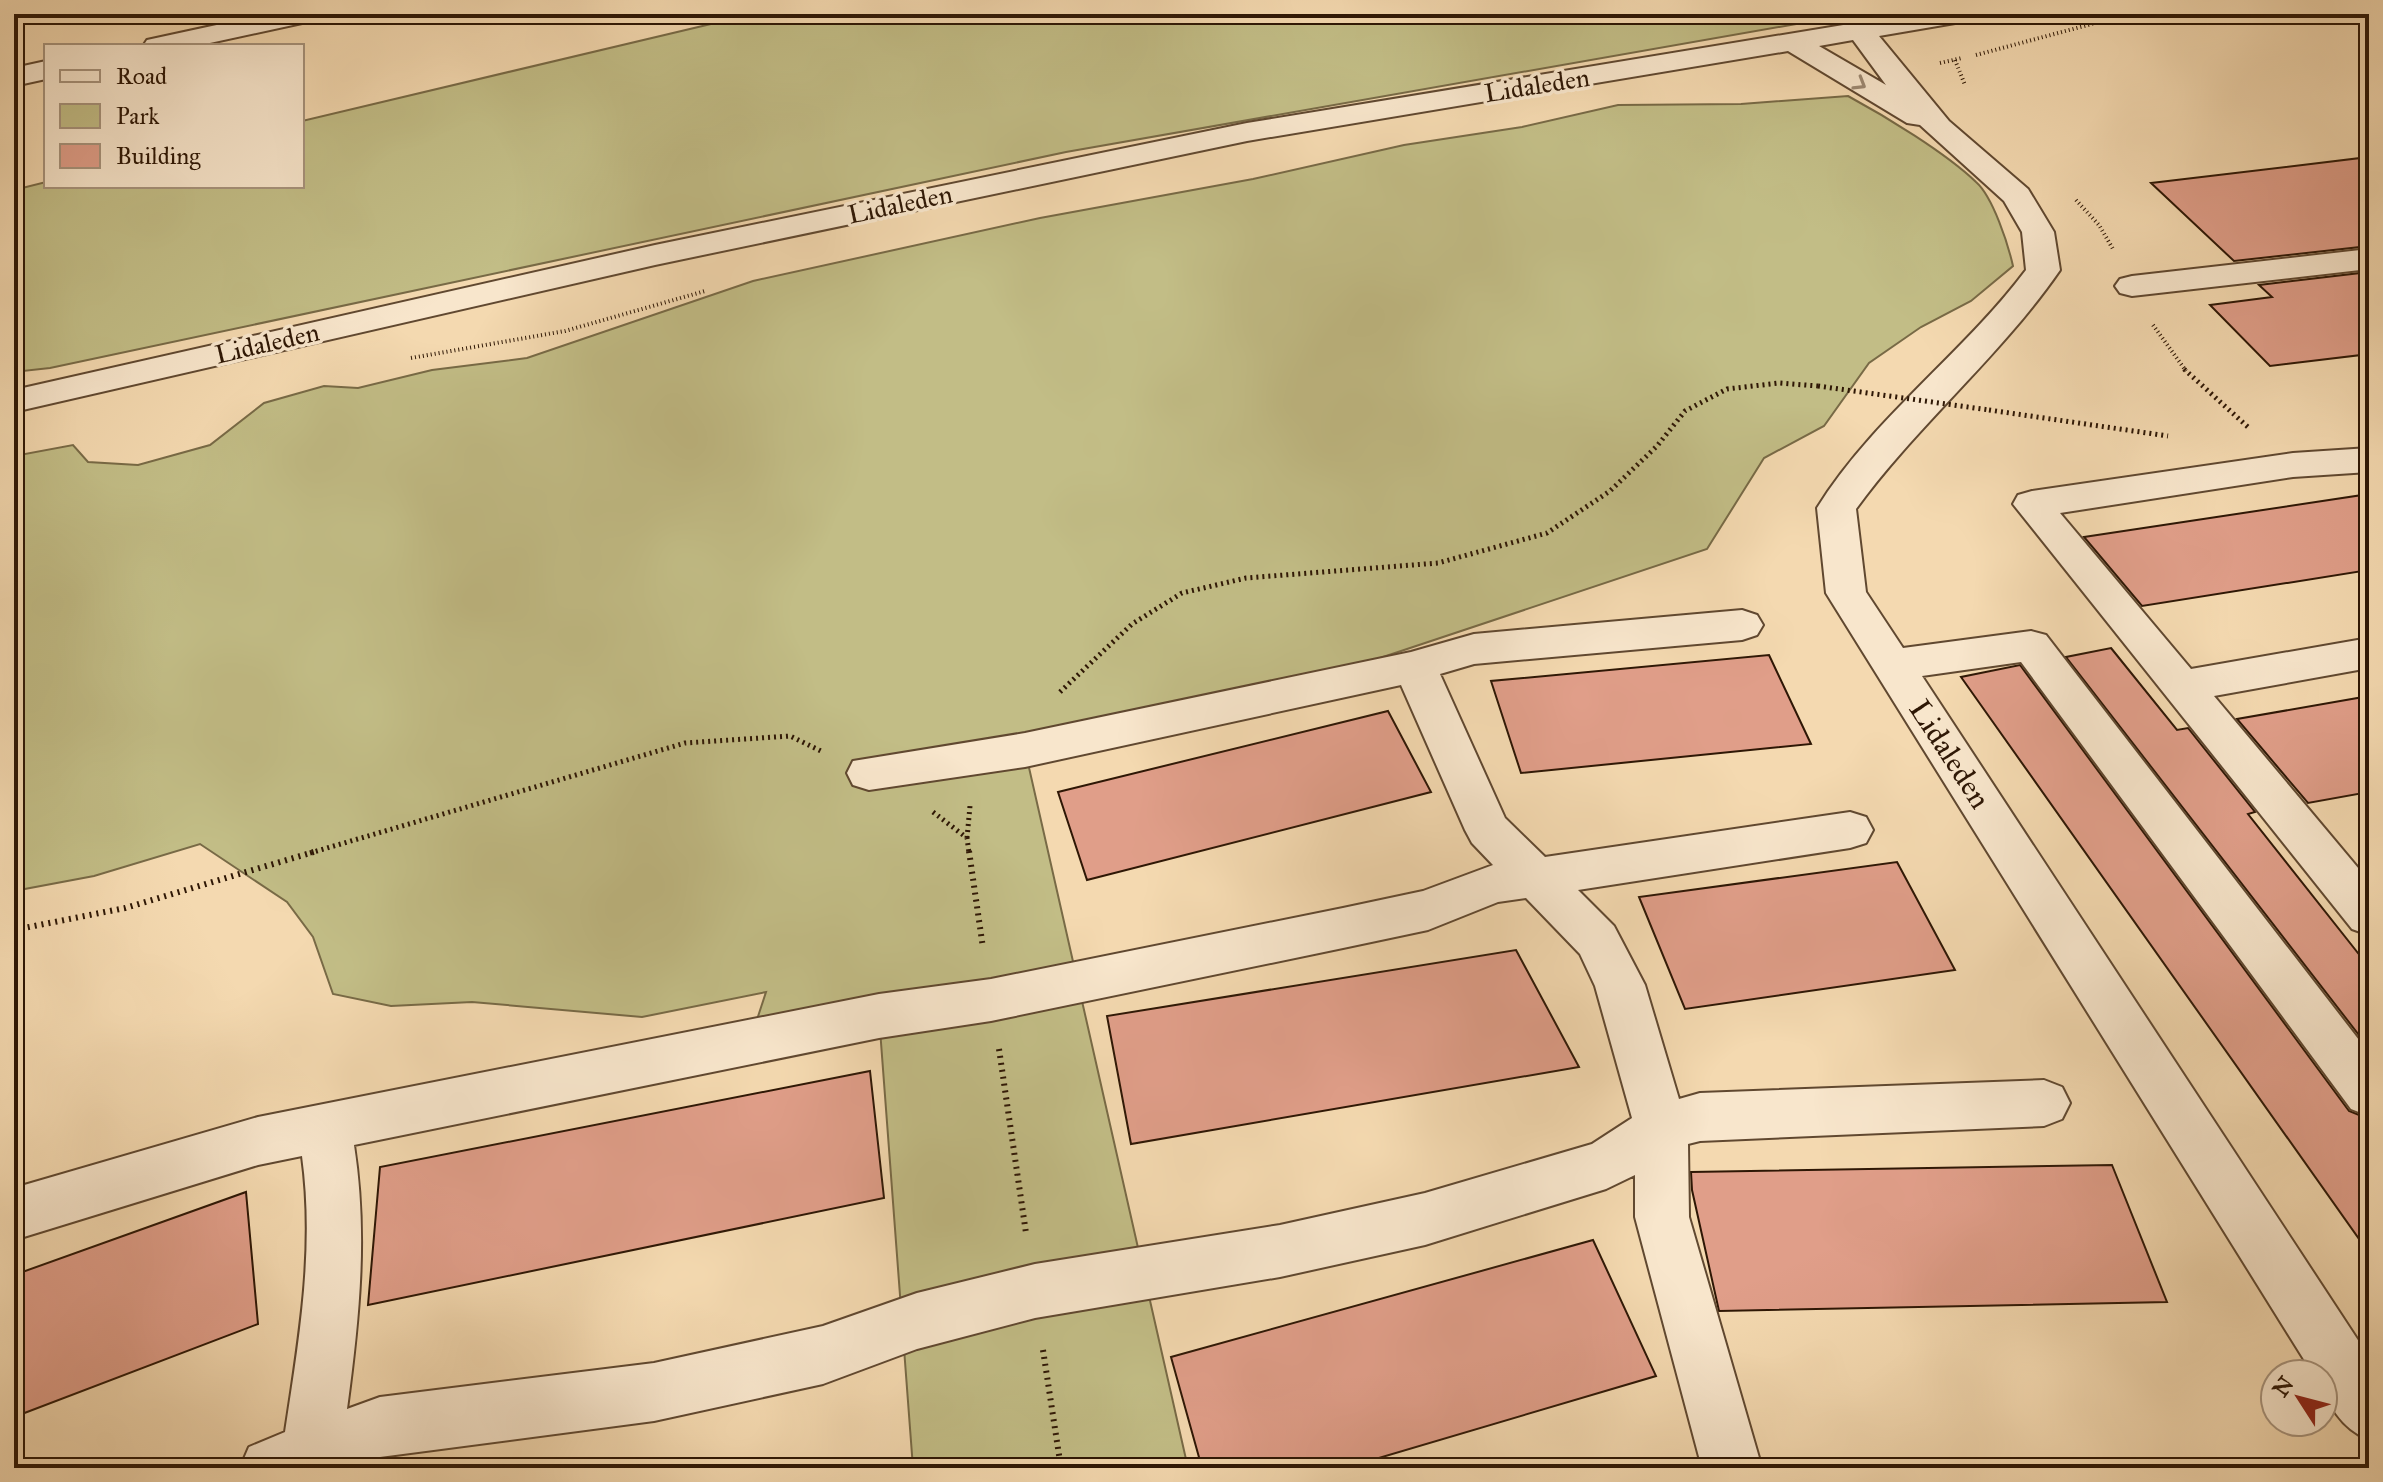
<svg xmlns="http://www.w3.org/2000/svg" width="2383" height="1482" font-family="'IM FELL Great Primer',serif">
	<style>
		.green { fill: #c2bd86; stroke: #786a46; stroke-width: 2 }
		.building { fill: #e09e89; stroke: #2e1705; stroke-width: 2 }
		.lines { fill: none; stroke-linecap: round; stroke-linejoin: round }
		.minor-casing { stroke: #604830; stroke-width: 4 }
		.path-far2 { stroke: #2e1705; stroke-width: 4; stroke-dasharray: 1 3; stroke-linecap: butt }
		.path-far1 { stroke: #2e1705; stroke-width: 5; stroke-dasharray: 2 4; stroke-linecap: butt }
		.path { stroke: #2e1705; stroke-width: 6; stroke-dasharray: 2 5; stroke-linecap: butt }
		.minor { fill: #f8e6cc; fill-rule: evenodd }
		.path-bridge { stroke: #2e1705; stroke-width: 5; stroke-dasharray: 2 4; stroke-linecap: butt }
		.oneway { stroke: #9d8972 }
		.labels { text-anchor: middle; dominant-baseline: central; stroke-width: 7; stroke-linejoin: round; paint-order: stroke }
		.far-street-label { font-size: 26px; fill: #2e1705; stroke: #f8e6cc }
		.street-label { font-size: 30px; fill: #2e1705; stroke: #f8e6cc }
	</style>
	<rect width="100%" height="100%" fill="#f4d9b0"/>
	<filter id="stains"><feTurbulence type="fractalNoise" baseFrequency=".0025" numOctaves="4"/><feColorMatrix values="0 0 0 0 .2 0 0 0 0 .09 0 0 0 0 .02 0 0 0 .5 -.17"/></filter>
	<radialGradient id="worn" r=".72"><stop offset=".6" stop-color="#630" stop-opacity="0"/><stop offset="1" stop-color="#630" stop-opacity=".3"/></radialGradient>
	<path class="green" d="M753,14H1853L1066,152L50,368L14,372V190L46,182V186H302V121Z
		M1848,96C1885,116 1946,153 1976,182C1993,197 2008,244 2013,266L1971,301L1921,327L1869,363L1824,426L1764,458L1707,549L1320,678L1025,750L1188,1468H913L879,1016L750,1041L766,992L642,1017L472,1002L391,1006L333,994L313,937L287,902L200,844L94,876L14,891V456L73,445L88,462L138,465L210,445L264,403L324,386L358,388L432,370L527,358L753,281L1040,218L1253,179L1404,145L1522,127L1618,105L1741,104Z"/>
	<path class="building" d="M2369,157V246L2234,261L2151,183Z
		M2369,272V354L2270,366L2210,305L2272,297L2259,285Z
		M2369,494V570L2142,606L2084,537Z
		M2111,648L2177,730L2188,728L2255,812L2248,814L2369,967V1048L2066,657Z
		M1769,655L1811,744L1521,773L1491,681Z
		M2020,665L2349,1111L2369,1119V1253L1961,677Z
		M2369,696V792L2308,803L2237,719Z
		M1388,711L1431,792L1087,880L1058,792Z
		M1897,862L1955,970L1685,1009L1639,897Z
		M1516,950L1579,1067L1131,1144L1107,1016Z
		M870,1071L884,1198L368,1305L380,1167Z
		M2112,1165L2167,1302L1719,1311L1692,1190L1691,1172Z
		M246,1192L258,1324L14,1417V1275Z
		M1593,1240L1656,1376L1345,1468H1202L1171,1357Z"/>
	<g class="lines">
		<g class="minor-casing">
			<path id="minor" d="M267,14H320L316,20L196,46H143L147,40Z
				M1910,14H1975L1971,20L1961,22L1879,36L1949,121L2028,189L2054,232L2060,270C2000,357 1918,424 1856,509L1866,592L1903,648L2031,631L2046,635L2369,1053V1116L2351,1109L2021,662L1922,676L2369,1357V1440C2343,1429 2323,1403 2323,1374H2313L1826,593L1817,508C1873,418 1963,354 2026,270L2022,232L2004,201L1920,125L1907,123L1788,51L1247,141L655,265L14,412V390L655,245L1247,123ZM1853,40L1886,85L1819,46Z
				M46,61V79L14,86V68Z
				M2369,249V269L2132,296L2120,293L2115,286L2120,279L2132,276Z
				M2369,448V472L2293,477L2060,513L2191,669L2369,638V668L2214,696L2369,881V935L2352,929L2013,504L2018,495L2032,491L2293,453Z
				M1742,610L1757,615L1763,625L1757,635L1742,640L1474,664L1440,674L1505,818L1545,857L1850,812L1866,817L1873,830L1866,843L1850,848L1578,890L1614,926L1645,985L1679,1099L1700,1093L2044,1080L2062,1087L2070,1103L2062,1119L2044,1126L1700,1141L1688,1144L1689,1217L1762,1468H1702L1635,1217V1175L1606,1189L1425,1245L1280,1277L1035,1318L917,1349L823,1384L654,1421L380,1457L350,1468H240L249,1447L285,1432C299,1340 315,1249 302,1156L258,1165L14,1240V1188L258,1117L879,994L991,979L1343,908L1423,891L1493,865L1472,843L1465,830L1401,685L1025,767L869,790L853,785L847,773L853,761L1025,733L1411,652L1474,634ZM1526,898L1580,954L1595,986L1632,1118L1592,1144L1425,1193L1280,1225L1035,1264L917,1293L823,1326L654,1363L380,1397L347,1409C359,1320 368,1235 354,1145L879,1038L991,1021L1343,948L1428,930L1498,902Z"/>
		</g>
		<path class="path-far2" d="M1976,55L2129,14
			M1955,60L1965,85
			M1940,63L1962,58
			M2076,200L2099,225L2113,249
			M2153,325L2186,371
			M411,358L565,331L705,291"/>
		<path class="path-far1" d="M2184,369L2249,428
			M1989,410L2168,436
			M1060,692L1132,624L1182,593L1246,578L1438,563L1547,533L1610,491L1657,446L1685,411L1727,389L1779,383L1818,386
			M933,812L967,838L969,853
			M967,838L970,806
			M310,853L685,743L790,736L823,752"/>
		<path class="path" d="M969,851L983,948
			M14,930L125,908L317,851
			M999,1049L1026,1233
			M1043,1350L1061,1468"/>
		<use href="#minor" class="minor"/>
		<path class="path-bridge" d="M1818,386L1989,410"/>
	</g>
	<defs><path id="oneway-chevron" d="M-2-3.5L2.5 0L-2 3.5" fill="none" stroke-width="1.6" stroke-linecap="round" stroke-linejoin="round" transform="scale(2)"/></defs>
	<use class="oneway" href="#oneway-chevron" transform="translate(1860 84) rotate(31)"/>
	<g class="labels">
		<g class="far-street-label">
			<text transform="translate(1537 85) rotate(-9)">Lidaleden</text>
			<text transform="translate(900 204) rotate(-12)">Lidaleden</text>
			<text transform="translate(267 343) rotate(-13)">Lidaleden</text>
		</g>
		<g class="street-label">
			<text transform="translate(1950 754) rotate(57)">Lidaleden</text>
		</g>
	</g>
	<rect width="2383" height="1482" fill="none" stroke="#f4d9b0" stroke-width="48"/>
	<rect x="16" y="16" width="2351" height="1450" fill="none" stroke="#2e1705" stroke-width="4"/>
	<rect x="24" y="24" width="2335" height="1434" fill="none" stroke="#2e1705" stroke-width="2"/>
	<rect x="44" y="44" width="260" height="144" fill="#f8e6cc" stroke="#a7937c" stroke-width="2"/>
	<rect x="60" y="70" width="40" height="12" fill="#f8e6cc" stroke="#a7937c" stroke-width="2"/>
	<text x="116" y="84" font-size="24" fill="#2e1705">Road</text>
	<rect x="60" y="104" width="40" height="24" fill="#c2bd86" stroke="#a7937c" stroke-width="2"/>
	<text x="116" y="124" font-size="24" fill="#2e1705">Park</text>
	<rect x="60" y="144" width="40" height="24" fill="#e09e89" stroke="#a7937c" stroke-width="2"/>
	<text x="116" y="164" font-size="24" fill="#2e1705">Building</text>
	<g transform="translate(2299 1398) rotate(306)"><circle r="38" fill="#f8e6cc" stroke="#a7937c" stroke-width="2"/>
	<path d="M0-6L14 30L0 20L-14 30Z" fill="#8f2418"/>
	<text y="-12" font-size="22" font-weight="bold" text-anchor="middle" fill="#2e1705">N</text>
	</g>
	<rect width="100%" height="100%" filter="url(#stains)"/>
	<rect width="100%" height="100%" fill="url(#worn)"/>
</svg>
